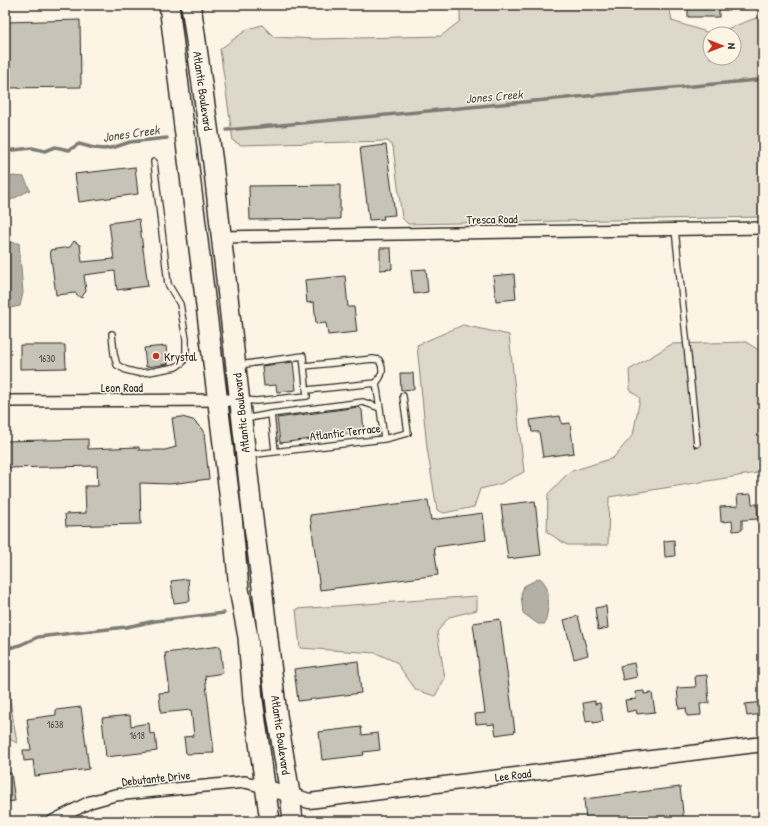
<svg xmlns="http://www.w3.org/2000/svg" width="768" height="826" font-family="'Patrick Hand',sans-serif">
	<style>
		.green { fill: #ded8ca; stroke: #84827a }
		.water { fill: #b4b0a5; stroke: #7d7b74 }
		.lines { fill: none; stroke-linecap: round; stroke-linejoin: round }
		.stream { stroke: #7d7b74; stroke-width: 3.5 }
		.building { fill: #c8c3b7; stroke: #2b2b2b }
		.service-casing { stroke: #2b2b2b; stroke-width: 8 }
		.minor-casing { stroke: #2b2b2b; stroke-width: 14 }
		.tertiary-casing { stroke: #2b2b2b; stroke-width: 17 }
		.trunk-casing { stroke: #2b2b2b; stroke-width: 22 }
		.service { stroke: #fcf5e5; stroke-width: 5.5 }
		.minor { stroke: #fcf5e5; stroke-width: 11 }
		.tertiary { stroke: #fcf5e5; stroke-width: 14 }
		.trunk { stroke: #fcf5e5; stroke-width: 19 }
		.poi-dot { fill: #c8321e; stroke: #fcf5e5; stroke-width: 1.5 }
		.labels { text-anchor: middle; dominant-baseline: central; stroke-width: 3; stroke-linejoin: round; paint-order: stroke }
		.number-label { font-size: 10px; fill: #52514e }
		.street-label { font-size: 12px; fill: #2b2b2b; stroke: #fcf5e5 }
		.poi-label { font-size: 12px; fill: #2b2b2b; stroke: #fcf5e5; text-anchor: start }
		.water-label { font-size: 13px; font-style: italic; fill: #545350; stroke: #fcf5e5 }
	</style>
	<rect width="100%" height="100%" fill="#fcf5e5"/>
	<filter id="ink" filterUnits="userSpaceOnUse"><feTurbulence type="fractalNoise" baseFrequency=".025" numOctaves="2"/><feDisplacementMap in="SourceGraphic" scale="8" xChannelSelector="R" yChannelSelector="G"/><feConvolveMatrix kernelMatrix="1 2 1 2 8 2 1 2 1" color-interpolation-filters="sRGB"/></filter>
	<g filter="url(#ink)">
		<path class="green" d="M460,5H669L672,21L713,34H710V58H734V34H713L756,18H763V217L408,224L402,218L393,147L388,141L241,145L233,141L220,49L248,29L262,25L274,37L316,39L441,36L460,21Z
			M463,325L509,335L524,472L500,484L480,489L474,507L444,513L437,510L427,448L417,345Z
			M746,342L763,353V472L609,497L608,545H567L547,532L548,494L569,472L613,458L633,435L640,398L630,390L629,370L672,344Z
			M477,596V610L449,617L437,632L445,678L435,696L416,690L396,662L376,653L300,648L296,609Z
			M5,670L17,743L5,737Z"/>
		<path class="water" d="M14,176L24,177L30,190L5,203V178Z
			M5,242L19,243L23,293L20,306L5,309Z
			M540,578C553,589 548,609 545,624H538L523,613L521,594L524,586Z"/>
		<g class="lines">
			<path class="stream" d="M227,130L757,80L763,81
				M5,151L32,148L45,151L55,147L69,150L79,144L94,148L104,149L115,147L130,142L167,138
				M5,649L20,645L38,637L126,627L155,621L224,613"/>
		</g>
		<path class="building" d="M688,5H719V17H688Z
			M80,20L81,87L5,88V22Z
			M386,145L395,215L383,216L384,219L369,220L360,148Z
			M135,167L138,194L79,202L75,174Z
			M340,185V219L250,220L249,186Z
			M139,219L148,286L117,290L115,271L84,275L86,291L81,298L75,293L56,295L50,250L70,247L74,241L80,245L82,262L114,259L109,223Z
			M380,248H391L392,269L380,270Z
			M426,269L428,292L414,294L411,270Z
			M514,274L516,299L496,301L493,276Z
			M345,276L348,307H354L357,332L328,335L326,323L316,324L314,302L307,303L305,280Z
			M20,345H65L66,368L20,369Z
			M166,346L168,364L146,367L144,348Z
			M293,362L296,390L277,392L276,385L264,386L262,366Z
			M400,373H413L414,389L401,390Z
			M359,407L362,410L364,432L280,443L277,418Z
			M560,416L562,424L570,423L574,453L543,457L539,432H532L530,420Z
			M182,417L193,420L201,428L204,433L209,479L170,484L140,483L141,524L66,526L65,514L86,513L85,486H98L97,466L5,468V441L88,439V449L139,447V450H165L176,447L172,418Z
			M751,494L752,504H757L758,519L742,520V530L733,531L732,521L721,522L720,507L738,506L737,495Z
			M428,500L431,520L483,513L486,540L434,547L438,575L320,590L310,515Z
			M535,501L541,555L508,559L501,505Z
			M674,540L675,556L665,557L664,541Z
			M188,579L190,601L174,603L171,581Z
			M606,606L608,628L598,630L595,608Z
			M578,616L588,655L574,659L564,620Z
			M500,619L515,732L496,735L494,724L487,725V723L476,724L475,714L485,713L473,623Z
			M220,646L223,673L205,676L214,753L186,754L184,737L194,736L191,710L161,713L159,693L170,692L165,653Z
			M358,661L361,693L298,701L294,669Z
			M634,663L637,677L623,680L620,666Z
			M707,675L709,703L700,704L701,715L687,716L686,708L679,709L677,688L696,687L695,676Z
			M644,691V694L652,693L655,712L637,714L636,710L627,712L625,700L636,699L635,692Z
			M595,701V704L600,703L603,721L593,723V721L586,722L583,703Z
			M763,702V714L747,716L745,704Z
			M81,707L89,769L35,776L33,760L24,761L23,750H31L27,719L56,715V710Z
			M130,715L131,726L149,723L150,734L155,733L157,751L106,757L102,718Z
			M361,727L362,735L378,733L380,750L363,752L364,755L322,760L319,732Z
			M5,773H11L15,801L5,802Z
			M680,787L684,821H586L584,799Z"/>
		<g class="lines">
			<g class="service-casing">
				<path id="service" d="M675,229L697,444
					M112,334L114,354L117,365L126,370L138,373L149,372L176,367L183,362L186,353V339L180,304L168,284L154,162
					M239,365L303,356L307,396L256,401L243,400
					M304,366L373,359L379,360C384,369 383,375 376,383L307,390
					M376,383L380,408
					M271,414L363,402L380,408L384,439
					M244,419L271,414L275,451
					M248,455L384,439L408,433L403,396"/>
			</g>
			<g class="minor-casing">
				<path id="minor" d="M221,237L763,228
					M5,401L240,400
					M53,821L90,802L115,795L245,782L265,787"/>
			</g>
			<g class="tertiary-casing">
				<path id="tertiary" d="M265,787L309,801L763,744"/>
			</g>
			<g class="trunk-casing">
				<path id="trunk" d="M169,5L232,517L239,589L248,637L253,700L270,821
					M191,5L213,163L253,519L262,587L277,715L290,794L293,821"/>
			</g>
			<use href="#service" class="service"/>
			<use href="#minor" class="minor"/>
			<use href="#tertiary" class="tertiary"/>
			<use href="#trunk" class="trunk"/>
		</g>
	</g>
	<circle class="poi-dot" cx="156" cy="356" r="4"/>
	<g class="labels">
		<g class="number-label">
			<text x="47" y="358">1630</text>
			<text x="55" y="724">1638</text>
			<text x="137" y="735">1618</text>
		</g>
		<g class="street-label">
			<text transform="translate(203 91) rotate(82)">Atlantic Boulevard</text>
			<text transform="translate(492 219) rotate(-1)">Tresca Road</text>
			<text x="122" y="387">Leon Road</text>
			<text transform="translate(241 413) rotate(-96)">Atlantic Boulevard</text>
			<text transform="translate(345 432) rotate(-7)">Atlantic Terrace</text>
			<text transform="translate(281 735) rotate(82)">Atlantic Boulevard</text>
			<text transform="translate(513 775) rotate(-7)">Lee Road</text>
			<text transform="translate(156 778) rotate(-6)">Debutante Drive</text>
		</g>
		<g class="poi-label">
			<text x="164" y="356">Krystal</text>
		</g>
		<g class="water-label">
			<text transform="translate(494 96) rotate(-5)">Jones Creek</text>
			<text transform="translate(131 133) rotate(-8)">Jones Creek</text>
		</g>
	</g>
	<rect width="768" height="826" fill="none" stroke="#fcf5e5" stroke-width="20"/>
	<rect x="10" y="10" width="748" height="806" fill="none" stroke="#2b2b2b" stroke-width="1.5" filter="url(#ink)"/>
	<g transform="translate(722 46) rotate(90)"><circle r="19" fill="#fcf5e5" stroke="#a8a49b"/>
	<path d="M0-3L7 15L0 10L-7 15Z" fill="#c8321e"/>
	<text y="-6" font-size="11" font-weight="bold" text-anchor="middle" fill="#2b2b2b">N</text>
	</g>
</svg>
